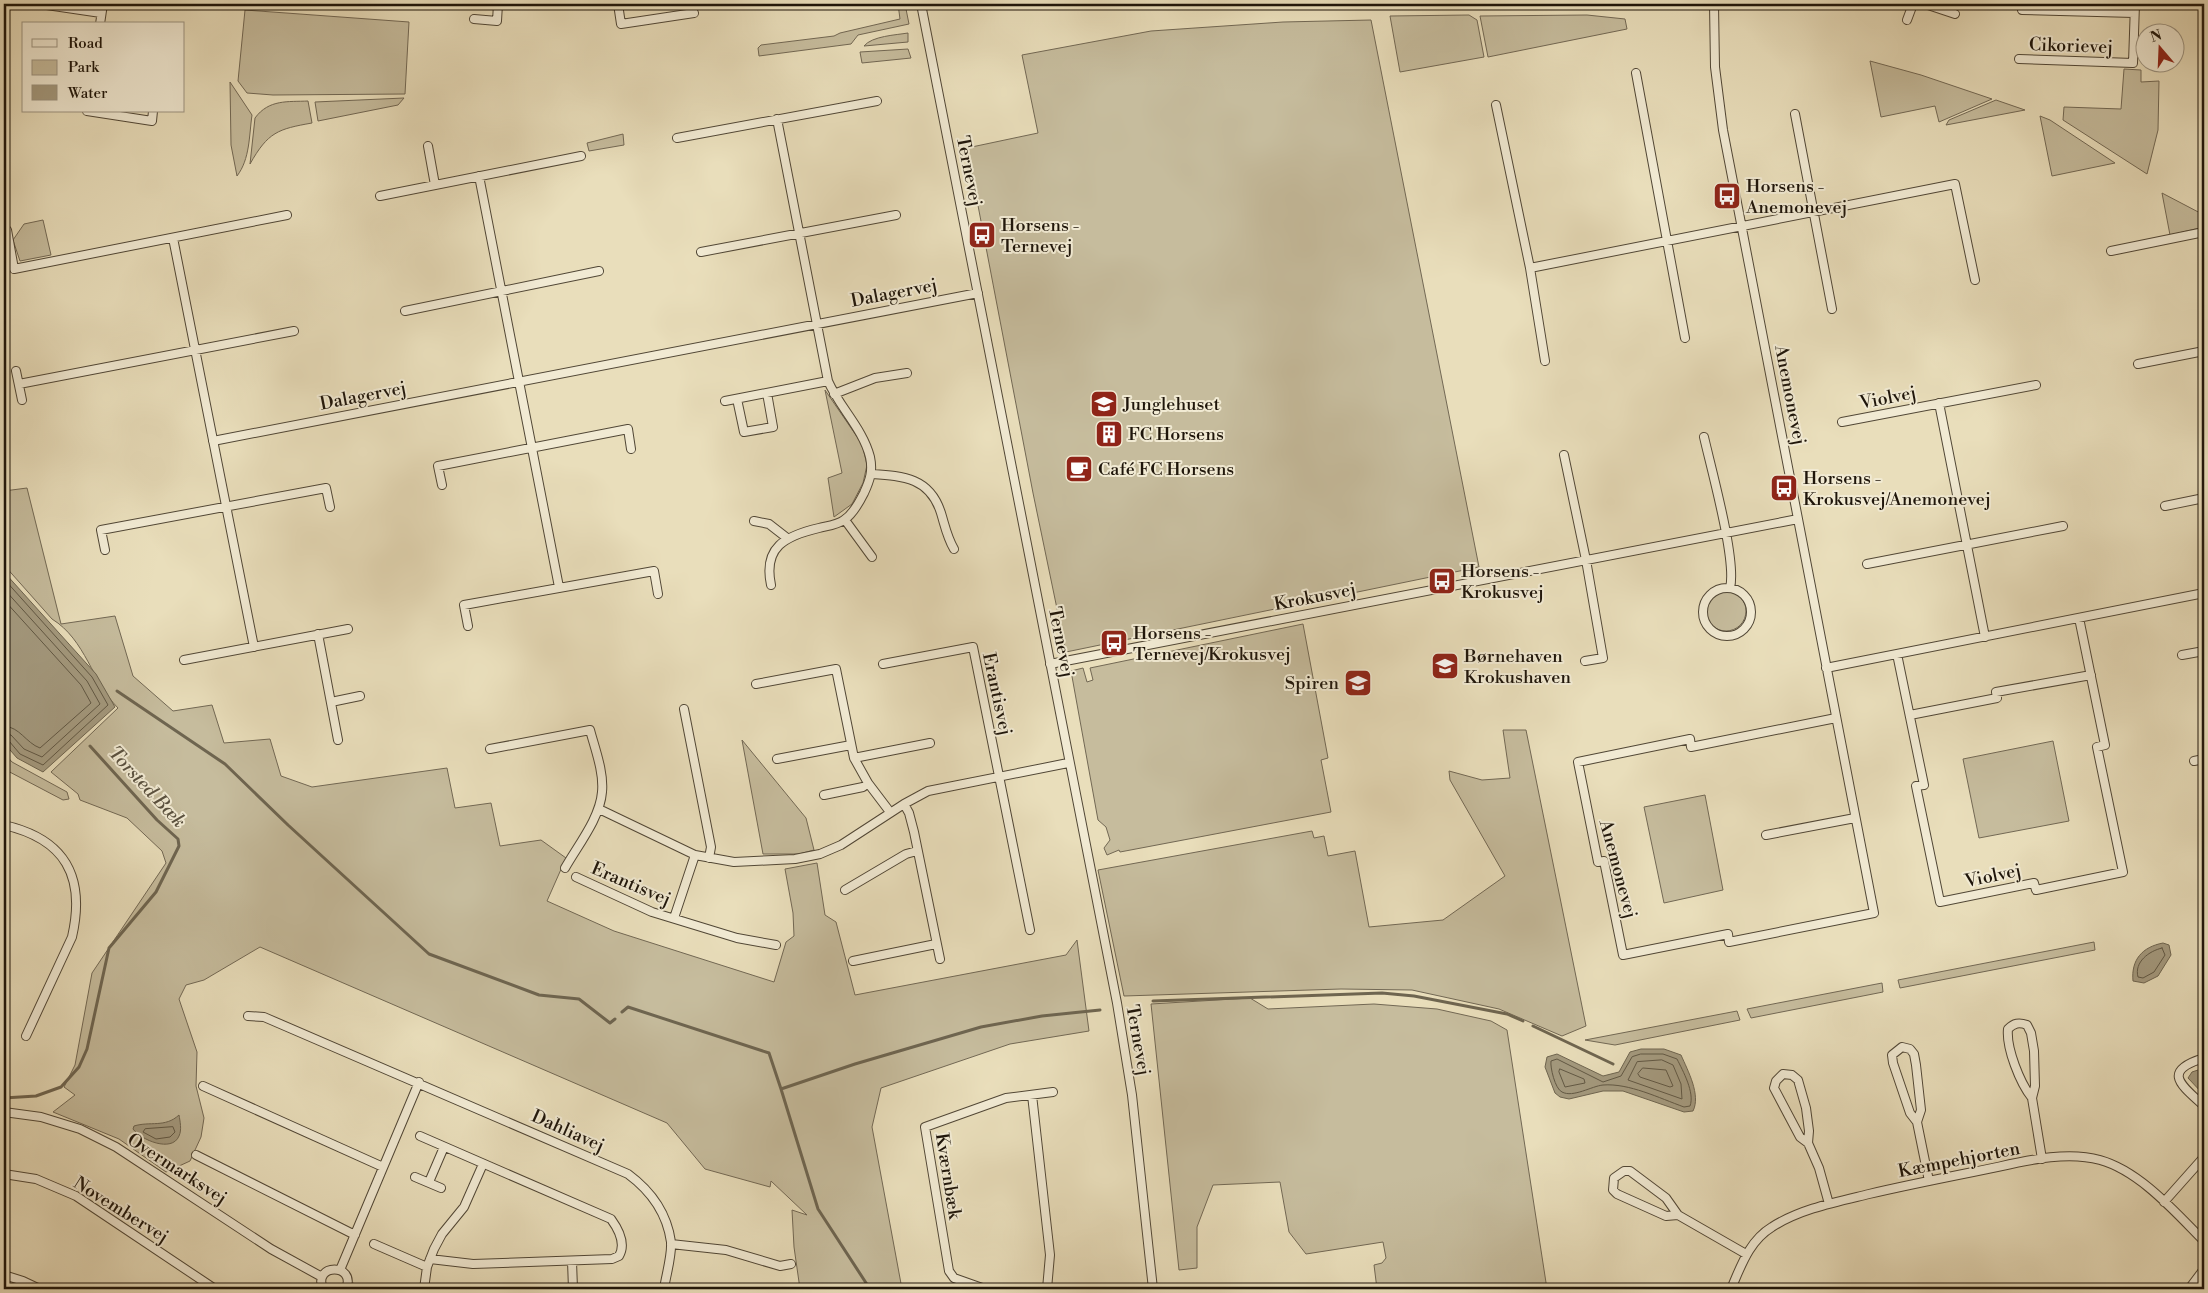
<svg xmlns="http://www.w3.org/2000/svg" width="2208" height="1293" font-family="'Libre Bodoni',serif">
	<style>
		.green { fill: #c6bc9d; stroke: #726854 }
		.water { fill: #a49a7f; stroke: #6e6550 }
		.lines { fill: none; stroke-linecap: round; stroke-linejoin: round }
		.shore { stroke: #615844; stroke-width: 1 }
		.stream { stroke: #6e6550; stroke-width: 3 }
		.street-casing { stroke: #514736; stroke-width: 10 }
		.street { stroke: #f1ead3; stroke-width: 8 }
		.labels { text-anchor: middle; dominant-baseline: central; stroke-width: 4; stroke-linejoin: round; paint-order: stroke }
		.street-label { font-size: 18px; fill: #1e150a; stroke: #f1ead3 }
		.poi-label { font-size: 18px; fill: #1e150a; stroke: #f1ead3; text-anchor: start }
		.water-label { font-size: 19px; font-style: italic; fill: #5a513f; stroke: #f1ead3 }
	</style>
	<rect width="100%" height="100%" fill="#e9debb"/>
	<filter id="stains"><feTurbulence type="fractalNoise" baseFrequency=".004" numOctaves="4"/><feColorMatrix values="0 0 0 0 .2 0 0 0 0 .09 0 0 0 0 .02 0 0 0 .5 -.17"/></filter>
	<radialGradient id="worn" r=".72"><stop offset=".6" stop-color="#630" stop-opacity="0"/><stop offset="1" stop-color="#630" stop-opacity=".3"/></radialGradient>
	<path class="green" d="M898,4H905L909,24L858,35L851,44L759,56L758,48L761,45L834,36L840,33L900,19Z
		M245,10L409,22L405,94L273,95L247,93L238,81Z
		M1469,15L1477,20L1484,57L1400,72L1390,16Z
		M1587,15L1625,19L1627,29L1488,57L1480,16Z
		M1371,20L1479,567L1066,652L1033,493L967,148L1038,133L1022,55L1151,31L1283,22Z
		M908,33V42L864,46C872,36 896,35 908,33Z
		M908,49L911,58L862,63L860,52Z
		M1870,61L1921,75L1992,99L1939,122L1935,106L1881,117Z
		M2124,69L2141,70V82L2159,81L2158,130L2147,174L2063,120L2064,107L2121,109Z
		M230,82L252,115C249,136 250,159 237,176L231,145Z
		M404,98L398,105L318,121L315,102Z
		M1996,100L2025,110L1946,125L1949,120Z
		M308,101L312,123C278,129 268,132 250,164L255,118C269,99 288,102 308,101Z
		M2040,116L2050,120L2115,163L2052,176Z
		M623,134L624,145L589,151L587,143Z
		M2162,193L2204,215V227L2170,235Z
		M43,220L51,255L20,261L13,240L24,224Z
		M825,390L862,444L867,465L863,483L852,504L834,517L828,478L842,473Z
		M27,488L61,624L115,616L133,676L173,711L212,705L224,743L270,739L281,776L312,787L447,768L455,808L491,803L500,846L541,840L566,858L547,901L614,931L774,982L786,942L794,936L793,913L785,869L817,863L825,915L836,922L855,995L1066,955L1077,940L1089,1031L1010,1044L881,1088L872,1127L902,1289H800L794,1247L792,1210L807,1215L771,1181L770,1187L705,1169L667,1123L260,947L204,980L186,985L179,999L197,1052L196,1086L204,1118L201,1137L190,1161L166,1172L119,1139L53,1112L75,1095L64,1087L75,1065L92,973L166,863L162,851L127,818L80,800L78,794L51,772L118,708C92,682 86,640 52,619L4,565V491Z
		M1706 611a20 20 0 1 1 40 0a20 20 0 1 1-40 0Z
		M1303,624L1328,758L1321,760L1331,812L1120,852L1119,850L1107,855L1104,848L1110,840L1106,827L1098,820L1071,671L1083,668L1087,682L1093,680L1090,668Z
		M1503,730H1526L1586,1026L1562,1036L1499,1009L1412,990L1341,989L1124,996L1098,870L1312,831L1314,838L1324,836L1328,856L1355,851L1369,927L1443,920L1505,876L1450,780L1449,771L1482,780L1510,778Z
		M742,740L806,818L814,850L799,854H763Z
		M2053,741L2069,821L1979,838L1963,759Z
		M4,753L12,762L67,792L69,799L63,800L4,769Z
		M1705,795L1723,890L1664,903L1644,807Z
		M2094,942L2095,950L1900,988L1898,980Z
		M1882,983L1883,992L1751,1018L1747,1009Z
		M1250,998L1268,1009L1374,1004L1437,1009L1491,1021L1507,1030L1547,1289H1377L1374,1265L1382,1263L1386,1258L1383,1242L1306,1254L1289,1232L1280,1182L1213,1185L1197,1227V1268L1179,1270L1151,1004Z
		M1737,1011L1740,1020L1615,1045L1585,1040Z"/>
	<path class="water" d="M4,572L96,674L115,707L43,772L17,758L4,743Z
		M2163,943L2169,945L2171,955L2158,976L2144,983L2133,981C2131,960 2142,947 2163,943Z
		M1641,1049H1664L1681,1055C1688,1071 1701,1095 1693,1111L1684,1112L1623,1091H1603L1569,1099L1560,1097L1555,1093L1545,1067L1547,1057L1557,1054L1603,1076L1619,1072L1630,1052Z
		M2204,1068V1095L2188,1078L2192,1072Z
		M179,1115C180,1121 182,1130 179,1136C172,1153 141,1140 133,1129L134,1126C150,1121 165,1128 179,1115Z"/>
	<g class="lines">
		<path class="shore" d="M4,579L92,677L108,705L43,765L20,754L9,741L4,740
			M4,589L87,681L100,704L42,757L24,749L11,735L4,734
			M4,600L81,685L91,703L40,748C26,743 20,727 4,726
			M2162,948L2165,955L2154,972L2143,978L2138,977C2134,962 2149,951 2162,948Z
			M1641,1054H1663L1677,1059C1683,1071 1695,1093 1690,1106L1684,1107C1659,1098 1629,1083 1603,1085C1592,1086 1573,1098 1562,1092C1555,1089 1550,1067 1551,1061L1557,1059L1603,1082L1621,1076L1632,1057Z
			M1662,1060L1673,1065L1681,1084L1682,1099L1628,1080L1637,1062Z
			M1643,1068L1666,1070L1673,1086L1670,1087L1640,1077L1638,1074Z
			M1560,1069L1584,1079L1585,1083L1565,1087L1559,1072Z
			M173,1127L175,1132L170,1137L156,1139L143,1132L145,1129Z"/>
		<path class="stream" d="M117,691L225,764L288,825L429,954L539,995L579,999L610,1023L615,1019
			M1153,1001L1382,993L1414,996L1507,1014L1523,1021
			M622,1012L628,1007L769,1053L781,1089L855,1064L981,1027L1042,1016L1100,1010
			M1533,1026L1613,1064
			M781,1089L818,1209L870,1289
			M4,1098L36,1096L61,1087L79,1067L87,1049L109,948L156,892L179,846L178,839L157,820L90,746"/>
		<g class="street-casing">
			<path id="street" d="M40,4L101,13
				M618,4L621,24L694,13
				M921,4L1117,1003L1132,1095L1153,1289
				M1714,4L1715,67L1723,130L1874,913L1729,942L1728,934L1623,955L1604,861L1598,862L1578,762L1690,739L1691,747L1836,718
				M1925,4L1955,14
				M2022,10L2134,13
				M474,19L497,21L498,4
				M1907,20L1913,4
				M100,24L103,4
				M2019,59L2133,63L2135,4
				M1636,73L1685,338
				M1496,105L1530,268L1545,361
				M87,111L152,121L153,111
				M1795,114L1832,309
				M677,138L877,101
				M428,146L435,185
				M479,176L559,587
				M380,196L581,156
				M7,230L14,269L287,215
				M173,238L254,647
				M2111,251L2204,232
				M701,252L896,215
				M1530,268L1955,184L1975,280
				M405,311L599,271
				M2138,364L2204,351
				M16,371L22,400
				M19,384L294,331
				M834,394L875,378L907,373
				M737,399L744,432L773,427L767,393
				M725,401L828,381
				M1939,403L1985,637
				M1842,422L2036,385
				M1704,437C1711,468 1737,561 1730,588
				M213,441L978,293
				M1564,455L1586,560L1603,658L1585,661
				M872,474C904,476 930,478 941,513C945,526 947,537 954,549
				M442,485L438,466L628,429L631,449
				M2165,506L2204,498
				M845,520L872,557
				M754,521L769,524L787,538
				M105,550L101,530L326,488L330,507
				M1867,564L2063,526
				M771,585C763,547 785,536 819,528C827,526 837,525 844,520C852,515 860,501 864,493C870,480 873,471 870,457C863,429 840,408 828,381L777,119
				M1703 612a24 24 0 1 1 48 0a24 24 0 1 1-48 0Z
				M468,626L464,605L654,571L658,594
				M318,634L338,740
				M1897,654L1924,785L1916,786L1940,902L2034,883L2036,890L2123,872L2097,747L2105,745L2079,618
				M2182,655L2204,651
				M184,660L348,629
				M883,664L973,647L1030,930
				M1050,664L1798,519
				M1826,668L2204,593
				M756,684L836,669L854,758L868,783L890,812
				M331,702L360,696
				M684,709L711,847L709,858
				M1910,715L1997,698L1996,692L2091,675
				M490,749L590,730C595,749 604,772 602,792C600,818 578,845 565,868
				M854,758L930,743
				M777,759L851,745
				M2194,761L2204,759
				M824,795L863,787L868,783
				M904,804L909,813L914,832L940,959
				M599,809L695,855L734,862L795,859L820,854L841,845L904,804L928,791L1068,763
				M4,825C65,839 86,876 72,937L26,1036
				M1766,835L1855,818
				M576,877L652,912L737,938L776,945
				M845,890L906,854L917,851
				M674,918L695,855
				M853,961L936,944
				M248,1016L264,1017L628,1174C651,1191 667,1213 671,1242C672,1256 666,1275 664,1289
				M2204,1058C2161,1071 2181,1085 2204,1106
				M203,1086L383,1167
				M1032,1095L1050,1255L1047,1289
				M2032,1098C2020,1083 2006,1048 2008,1029C2014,1023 2019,1022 2027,1025L2031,1033L2034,1051L2035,1086L2032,1098L2042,1159
				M4,1112L41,1117L80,1129L116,1147L271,1249L322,1277
				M1917,1122L1910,1113L1893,1063L1892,1055L1902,1047L1910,1049L1914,1054L1916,1065L1921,1110L1917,1122L1929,1181
				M420,1136L611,1219C619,1230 626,1244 619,1256L612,1259L473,1264L430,1259
				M1808,1143L1800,1137L1774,1088L1776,1081L1783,1074L1792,1075L1798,1080L1806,1108L1809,1131L1808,1143L1819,1168L1829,1204
				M196,1155L355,1235
				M4,1174L36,1179L76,1196L215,1289
				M415,1177L441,1188
				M429,1182L444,1147
				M2164,1202L2204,1157
				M1678,1215L1666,1216L1617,1194L1613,1190L1614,1178L1624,1171H1630L1666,1198L1678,1215L1746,1254
				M374,1244L427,1267
				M671,1244L726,1250L780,1266L791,1264
				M572,1261L573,1289
				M340,1270L419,1082
				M4,1275L23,1281L40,1289
				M347,1286L357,1289
				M323,1289C312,1263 357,1263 346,1289
				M424,1289L427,1267L434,1249L442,1234L464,1207L483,1164
				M985,1289L954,1278L949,1271L925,1127L1006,1098L1053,1092
				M1731,1289C1741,1266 1749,1241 1772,1227C1800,1209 1836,1202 1869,1194C1903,1186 1938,1179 1973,1172C2012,1165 2060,1149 2100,1160C2140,1171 2176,1213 2204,1241
				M2189,1289L2204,1269"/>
		</g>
		<use href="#street" class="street"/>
	</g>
	<defs>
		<g id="bus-square" transform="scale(1.4375)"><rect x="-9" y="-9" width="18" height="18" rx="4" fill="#8f2418" stroke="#f1ead3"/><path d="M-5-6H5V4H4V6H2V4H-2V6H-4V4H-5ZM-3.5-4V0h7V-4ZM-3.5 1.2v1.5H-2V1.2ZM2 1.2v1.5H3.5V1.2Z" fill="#fff"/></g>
		<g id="school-square" transform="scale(1.4375)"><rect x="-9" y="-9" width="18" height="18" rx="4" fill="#8f2418" stroke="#f1ead3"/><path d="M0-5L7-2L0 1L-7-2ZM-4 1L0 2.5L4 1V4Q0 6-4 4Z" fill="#fff"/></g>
		<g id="building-square" transform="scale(1.4375)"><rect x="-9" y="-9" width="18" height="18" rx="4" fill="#8f2418" stroke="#f1ead3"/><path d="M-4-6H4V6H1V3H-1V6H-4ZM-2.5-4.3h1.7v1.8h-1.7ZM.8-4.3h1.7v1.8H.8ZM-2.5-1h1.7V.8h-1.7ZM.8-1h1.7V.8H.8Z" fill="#fff"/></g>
		<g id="cafe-square" transform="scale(1.4375)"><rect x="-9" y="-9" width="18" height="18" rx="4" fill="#8f2418" stroke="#f1ead3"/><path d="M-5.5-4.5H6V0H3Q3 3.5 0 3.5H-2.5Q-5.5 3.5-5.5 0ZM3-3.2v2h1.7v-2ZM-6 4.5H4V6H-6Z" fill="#fff"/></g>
	</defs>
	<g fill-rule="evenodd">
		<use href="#bus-square" x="1727" y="196"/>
		<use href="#bus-square" x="982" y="235"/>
		<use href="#school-square" x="1104" y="404"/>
		<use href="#building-square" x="1109" y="434"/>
		<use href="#cafe-square" x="1079" y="469"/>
		<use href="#bus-square" x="1784" y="488"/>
		<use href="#bus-square" x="1442" y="581"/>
		<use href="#bus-square" x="1114" y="643"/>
		<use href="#school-square" x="1445" y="666"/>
		<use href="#school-square" x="1358" y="683"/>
	</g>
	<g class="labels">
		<g class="street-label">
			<text transform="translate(2071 46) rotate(2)">Cikorievej</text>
			<text transform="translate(969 171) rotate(79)">Ternevej</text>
			<text transform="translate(894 293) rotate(-11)">Dalagervej</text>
			<text transform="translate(1790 395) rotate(79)">Anemonevej</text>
			<text transform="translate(363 396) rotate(-11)">Dalagervej</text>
			<text transform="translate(1888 398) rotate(-11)">Violvej</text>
			<text transform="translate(1315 597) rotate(-11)">Krokusvej</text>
			<text transform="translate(1061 642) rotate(79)">Ternevej</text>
			<text transform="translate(997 694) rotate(78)">Erantisvej</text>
			<text transform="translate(1618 869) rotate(75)">Anemonevej</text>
			<text transform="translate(1993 876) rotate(-12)">Violvej</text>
			<text transform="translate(631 884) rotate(23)">Erantisvej</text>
			<text transform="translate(1138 1040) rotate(80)">Ternevej</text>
			<text transform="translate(568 1131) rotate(24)">Dahliavej</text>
			<text transform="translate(1959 1160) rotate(-11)">Kæmpehjorten</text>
			<text transform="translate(177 1169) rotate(33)">Overmarksvej</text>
			<text transform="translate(948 1176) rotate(81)">Kværnbæk</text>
			<text transform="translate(121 1210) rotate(32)">Novembervej</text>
		</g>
		<g class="poi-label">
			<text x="1746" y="186">Horsens -<tspan x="1746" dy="21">Anemonevej</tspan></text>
			<text x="1001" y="225">Horsens -<tspan x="1001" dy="21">Ternevej</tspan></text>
			<text x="1123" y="404">Junglehuset</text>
			<text x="1128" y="434">FC Horsens</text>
			<text x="1098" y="469">Café FC Horsens</text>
			<text x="1803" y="478">Horsens -<tspan x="1803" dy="21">Krokusvej/Anemonevej</tspan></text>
			<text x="1461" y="571">Horsens -<tspan x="1461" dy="21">Krokusvej</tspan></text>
			<text x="1133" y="633">Horsens -<tspan x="1133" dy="21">Ternevej/Krokusvej</tspan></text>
			<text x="1464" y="656">Børnehaven<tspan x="1464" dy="21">Krokushaven</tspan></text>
			<text x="1339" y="683" text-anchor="end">Spiren</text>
		</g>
		<g class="water-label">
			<text transform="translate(147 787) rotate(47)">Torsted Bæk</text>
		</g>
	</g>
	<rect width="2208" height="1293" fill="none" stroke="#e9debb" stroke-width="20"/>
	<rect x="5" y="5" width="2198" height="1283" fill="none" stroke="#1e150a" stroke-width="2.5"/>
	<rect x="10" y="10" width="2188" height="1273" fill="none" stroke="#1e150a"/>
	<rect x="22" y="22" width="162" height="90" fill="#f1ead3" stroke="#9d9583"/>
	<rect x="32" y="39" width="25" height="8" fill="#f1ead3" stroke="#9d9583"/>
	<text x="68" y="48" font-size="15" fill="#1e150a">Road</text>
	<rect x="32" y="60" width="25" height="15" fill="#c6bc9d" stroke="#9d9583"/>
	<text x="68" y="72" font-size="15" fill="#1e150a">Park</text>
	<rect x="32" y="85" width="25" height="15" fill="#a49a7f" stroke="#9d9583"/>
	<text x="68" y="98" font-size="15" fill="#1e150a">Water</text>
	<g transform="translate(2160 48) rotate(341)"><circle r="24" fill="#f1ead3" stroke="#9d9583"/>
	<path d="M0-4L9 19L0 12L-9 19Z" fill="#8f2418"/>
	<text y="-8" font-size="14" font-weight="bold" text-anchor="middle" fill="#1e150a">N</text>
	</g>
	<rect width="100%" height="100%" filter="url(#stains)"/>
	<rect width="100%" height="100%" fill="url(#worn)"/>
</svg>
